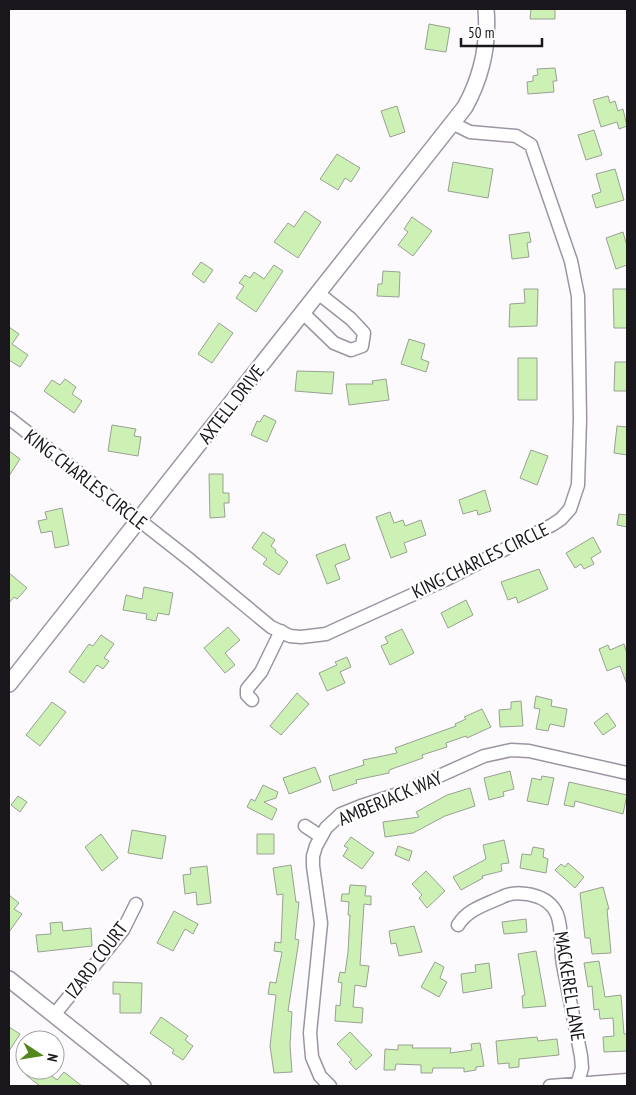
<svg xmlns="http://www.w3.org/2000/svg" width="636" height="1095" font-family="'PT Sans Narrow',sans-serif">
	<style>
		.building { fill: #cdf1b4; stroke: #98a192 }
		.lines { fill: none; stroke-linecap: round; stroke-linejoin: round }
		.minor-casing { stroke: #9c94a3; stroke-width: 15 }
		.tertiary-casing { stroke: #9c94a3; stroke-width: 18 }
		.minor { stroke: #fff; stroke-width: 12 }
		.tertiary { stroke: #fff; stroke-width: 15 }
		.labels { text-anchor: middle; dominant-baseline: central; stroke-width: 4.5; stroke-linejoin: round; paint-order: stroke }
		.street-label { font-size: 19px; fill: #1a171c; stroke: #fff }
	</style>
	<rect width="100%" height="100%" fill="#fcfafd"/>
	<path class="building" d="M531,9H555V19H530Z
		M429,24L450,28L446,52L425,49Z
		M555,68L557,81H553L554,92L528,94L527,82L533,81V76L538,75L537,69Z
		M608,96L610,103L615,101L618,111L623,109L627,126L619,129L617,122L601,127L593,100Z
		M397,106L405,132L390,137L381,111Z
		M594,130L602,155L586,160L578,135Z
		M337,154L360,168L351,182L345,178L338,190L320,179Z
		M453,162L493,169L488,198L448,191Z
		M615,169L624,200L596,208L592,195L601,192L596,174Z
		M305,211L321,222L298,258L274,242L288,223L294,227Z
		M412,217L432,231L413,256L398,245L408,232L404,229Z
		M529,232L531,242L527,243L529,257L512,259L509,235Z
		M623,232L627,246V265L616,269L606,238Z
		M201,262L213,270L204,283L192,274Z
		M274,265L283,271L256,312L236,298L244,286L239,283L245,275L250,278L254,272L264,279Z
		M383,271L400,272L399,297L377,296L378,284H382Z
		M524,289H538L537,326L509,327L510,304L525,303Z
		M613,289H627V328H614Z
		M219,323L233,333L212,363L198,354Z
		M9,327L19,334L12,344L28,355L20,367L9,360Z
		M409,339L425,344L421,359L429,362L426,372L401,364Z
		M518,358H537V400H518Z
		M615,362H627V391H614Z
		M297,371L334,372L332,394L295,391Z
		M65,379L76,387L72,394L82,401L74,413L44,391L52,380L60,385Z
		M386,379L389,400L349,405L346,384H373L372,381Z
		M264,415L276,421L267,442L251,435L257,421L260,422Z
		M112,425L136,429L134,436L141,437L138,456L108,451Z
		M617,426L627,427V455L614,453Z
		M531,450L548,456L537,485L520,478Z
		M9,451L20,459L9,476Z
		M209,474H223V493H229V503H224L225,517L210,518Z
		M485,490L491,511L478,515L477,510L463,514L459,500Z
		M62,508L69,545L55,548L52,531L41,533L38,521L47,519L45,512Z
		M390,512L394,523L403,520L405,526L421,520L426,535L404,543L407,552L391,558L376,517Z
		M619,514L627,515V527L617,525Z
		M263,532L275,540L271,546L276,550L275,552L288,562L279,575L263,564L267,559L252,548Z
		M593,537L601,552L591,558L594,564L584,569L581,564L575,568L566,553Z
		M345,544L350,559L335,565L340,579L327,584L316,555Z
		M539,569L548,589L518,603L516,597L508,600L501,582Z
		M9,573L27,588L17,599L14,597L9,603Z
		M144,587L173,593L169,615L158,613L156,621L146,619L147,614L123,610L126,595L142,599Z
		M466,600L473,615L448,628L441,613Z
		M228,627L240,640L225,653L235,665L225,673L204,648Z
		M402,629L414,653L390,665L381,646L388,643L385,637Z
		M101,635L114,644L104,658L109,661L103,669L97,665L84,683L69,672L89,644L93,646Z
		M624,644L627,654L626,682L620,666L607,671L599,649L608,645L610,650Z
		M347,657L351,667L340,672L345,683L327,691L319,673L337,665L335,662Z
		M297,693L309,704L281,735L270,726Z
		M536,696L552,700L551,706L567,709L564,727L550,724L548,731L536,729L540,709L534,708Z
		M521,701L523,726L500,727L499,710L511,709V702Z
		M52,702L66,712L40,746L26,735Z
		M482,709L491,727L467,738L466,736L446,743L447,747L422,755L423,758L389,770V773L356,780L357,783L333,791L329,776L364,765L363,760L397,753L395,748L456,726L455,724L466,719L464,717Z
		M607,713L616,726L603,735L594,723Z
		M315,767L321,782L289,794L283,778Z
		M510,771L514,789L503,792L504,796L489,800L484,778Z
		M542,776L554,778L548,805L527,801L532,778L541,780Z
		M569,782L627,795L623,814L575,801L574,807L564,805Z
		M263,785L278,792L276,798L264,802L277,809L272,820L247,807L251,799L255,801Z
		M470,788L475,806L445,816L413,833L385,837L383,822L419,817L416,812L447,795Z
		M18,796L27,802L20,812L11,805Z
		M132,830L166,836L162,859L128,853Z
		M101,834L118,858L102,871L85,847Z
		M257,834H274V854H257Z
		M351,837L374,853L362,869L343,856L348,848L344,846Z
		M504,840L509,863L501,864L502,871L482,876L483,878L461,890L453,877L486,859L483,845Z
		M398,846L412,851L409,861L395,855Z
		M533,847L544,849L543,857L548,859L546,873L520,868L522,854L531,855Z
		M568,863L584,877L575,888L555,870L561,864L565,867Z
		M291,865L296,902H299L295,939L299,940L288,1011L292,1012L290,1045L292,1072L274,1073L270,1046L276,995L268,994L270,982L276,983L282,952L274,951L275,942L281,943L283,894L277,895L273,868Z
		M207,866L211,903L197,905L196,892L185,894L183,875L191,874L190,868Z
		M426,871L445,891L427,908L419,898L422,895L412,884Z
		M350,885L366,886L365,896H371V905L364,904L360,965L369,966L366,987L355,985L353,1007L363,1008L362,1023L335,1021L336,1005L340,1006L342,983L338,982L340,972L345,973L348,952L350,915H348L349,902L341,901L342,894H349Z
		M603,887L609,909H607L611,953L592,954L590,938H585L580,893Z
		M9,895L19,903L14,909L22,914L9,932Z
		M174,911L198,924L193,934L185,929L173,951L157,943Z
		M526,919L527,932L504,934L502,922Z
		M62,922L63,931L91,928L92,946L38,952L36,935L51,934L50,923Z
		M414,926L422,952L399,956L396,943L391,944L389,931Z
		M536,951L546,1006L523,1008L522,996L525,995L518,954Z
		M599,961L605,997L621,995L624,1034H627V1051L604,1052L603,1037L614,1036L613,1018L600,1019L599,1009L594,1010L592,986L588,987L584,963Z
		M435,962L444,967L440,978L447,982L439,997L421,987Z
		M489,963L492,988L463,993L461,974L476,972L475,965Z
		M113,982L142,983L141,1013H120V994H113Z
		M161,1017L188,1036L185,1040L193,1046L183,1060L172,1053L174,1050L150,1033Z
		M9,1027L20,1034L9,1051Z
		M350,1032L372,1055L356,1070L349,1062L352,1060L337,1044Z
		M537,1037L538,1041L557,1039L559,1055L519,1059V1067L509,1068V1063L498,1064L496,1041Z
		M480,1043L484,1066L476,1067V1070L464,1072V1068H433L432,1073H421V1065L396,1064L395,1070H384L385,1049L398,1050V1045H413L412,1048H451L450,1053L472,1050L471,1044Z
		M29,1070H44L57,1080L64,1072L82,1086H40L26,1075Z"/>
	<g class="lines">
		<g class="minor-casing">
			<path id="minor" d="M303,313L334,343L351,350L362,346L364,333L351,319L318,293
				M9,418L190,560L271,627L290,636L301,637L326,634L339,628L445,580L552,525L561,519L570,509L578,485L580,419L578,296L571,261L531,145L516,136L470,132L452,123
				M252,700L247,695V689L261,672L281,631
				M305,826L320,836
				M458,925C468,909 485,905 502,897C512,892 521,893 532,895C569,904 558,937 563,965C569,995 575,1026 581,1056L582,1068L577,1085
				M54,1015L123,930L136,904
				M330,1086L320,1076L312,1057L310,1033L321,923L313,866V856L316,846L326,828L341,814L361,806L401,793L484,756L511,750L529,751L627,773
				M550,1086L627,1080"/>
		</g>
		<g class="tertiary-casing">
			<path id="tertiary" d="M9,684L465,107C482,76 489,44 486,9
				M9,979L143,1086"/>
		</g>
		<use href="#minor" class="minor"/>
		<use href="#tertiary" class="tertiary"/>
	</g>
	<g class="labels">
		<g class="street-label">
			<text transform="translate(231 404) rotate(-52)">AXTELL DRIVE</text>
			<text transform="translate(86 479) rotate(38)">KING CHARLES CIRCLE</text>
			<text transform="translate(480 560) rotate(-26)">KING CHARLES CIRCLE</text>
			<text transform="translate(390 798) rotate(-23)">AMBERJACK WAY</text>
			<text transform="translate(96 960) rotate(-53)">IZARD COURT</text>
			<text transform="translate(570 986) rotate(81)">MACKEREL LANE</text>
		</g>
	</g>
	<rect width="636" height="1095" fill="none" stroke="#1a171c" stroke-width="20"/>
	<g transform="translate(40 1055) rotate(102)"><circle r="24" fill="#ffffff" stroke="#a3a2a4"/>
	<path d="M0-4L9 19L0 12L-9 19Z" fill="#53861d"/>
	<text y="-8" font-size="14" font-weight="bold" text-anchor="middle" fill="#1a171c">N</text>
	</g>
	<path d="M461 38v8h81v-8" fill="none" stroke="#1a171c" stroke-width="2.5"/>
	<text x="468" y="38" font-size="15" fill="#1a171c" stroke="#ffffff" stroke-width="4" paint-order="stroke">50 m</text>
</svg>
